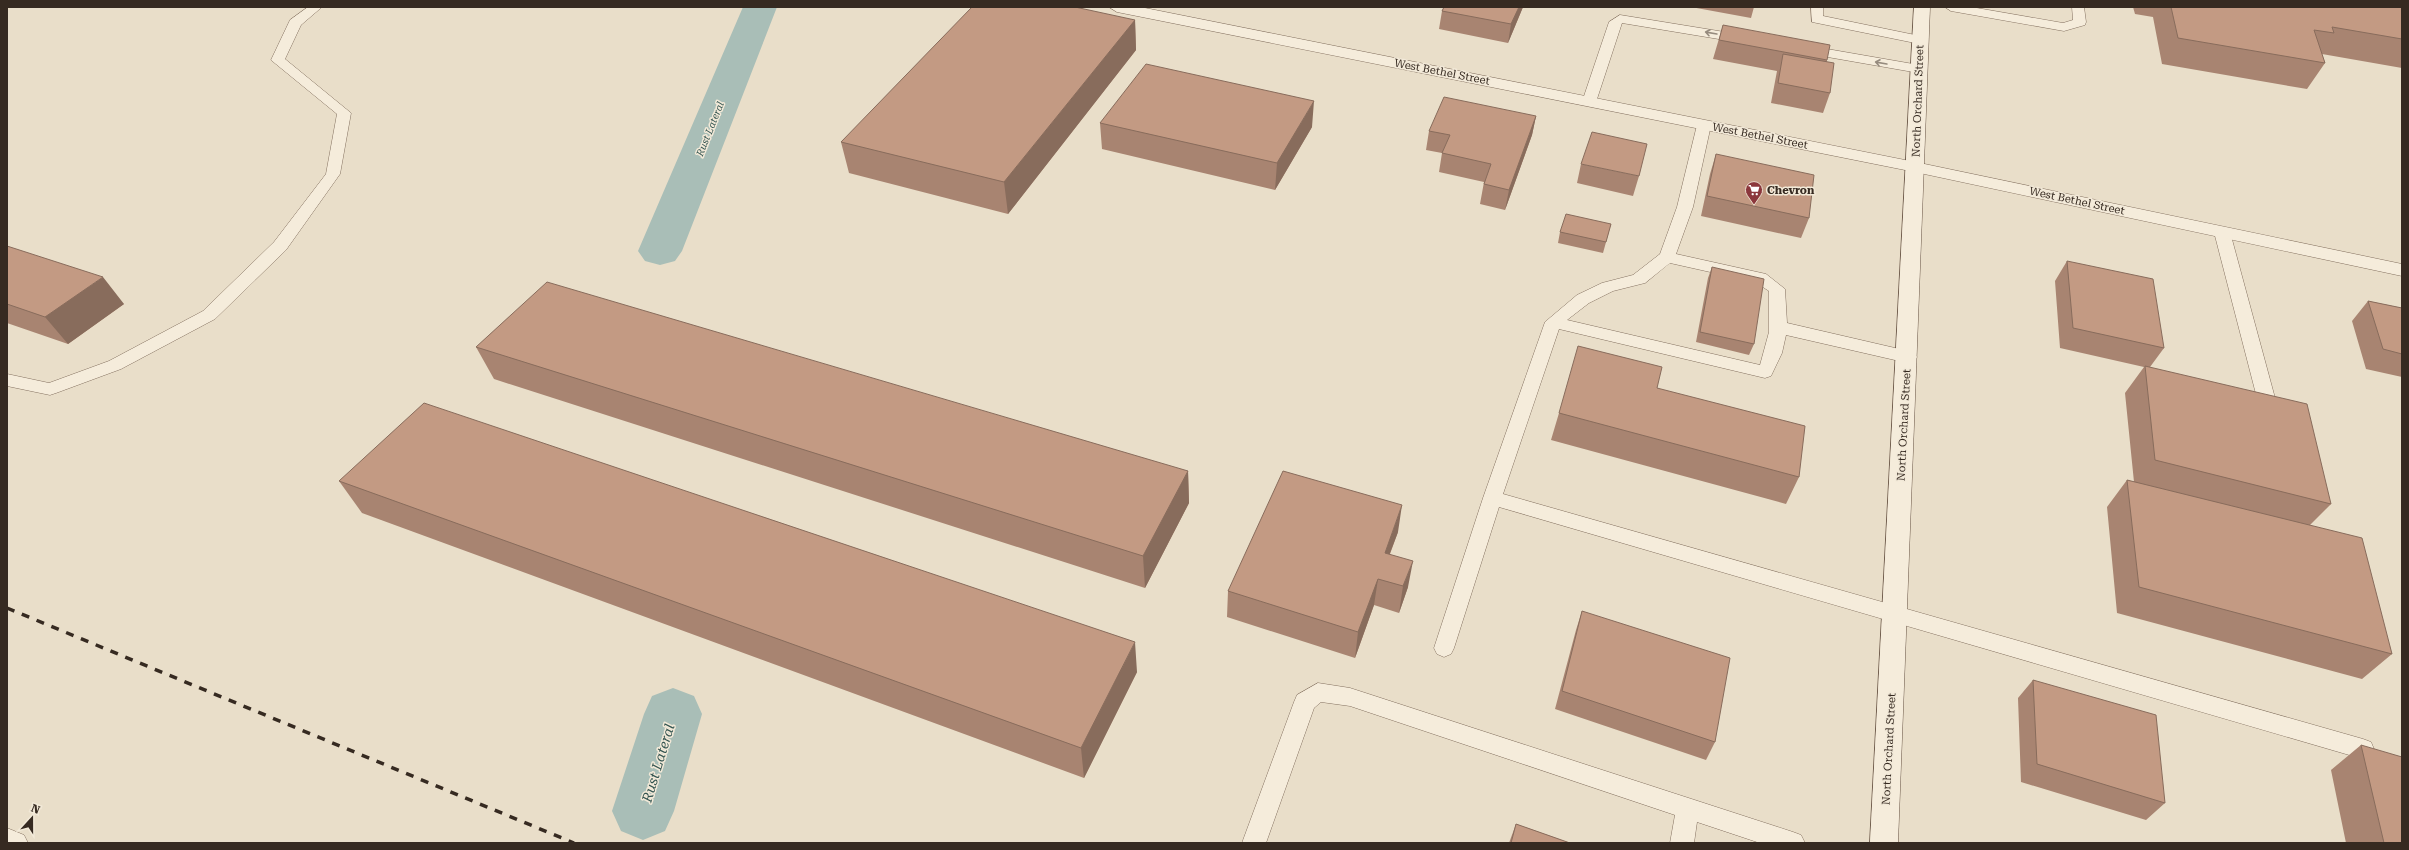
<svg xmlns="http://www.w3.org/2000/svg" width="2409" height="850" font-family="'Roboto Serif',serif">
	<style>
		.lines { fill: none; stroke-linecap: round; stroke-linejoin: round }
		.canal { fill: #a9beb7; fill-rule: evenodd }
		.service-casing { stroke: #847160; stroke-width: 1 }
		.minor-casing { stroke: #847160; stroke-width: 1 }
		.secondary-casing { stroke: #665243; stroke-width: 1 }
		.service { fill: #f5ecdb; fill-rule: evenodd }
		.minor { fill: #f5ecdb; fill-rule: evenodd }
		.secondary { fill: #f5ecdb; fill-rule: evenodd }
		.rail { stroke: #362a21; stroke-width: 3.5; stroke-dasharray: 8 8; stroke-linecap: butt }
		.wall { fill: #a88471 }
		.shaded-wall { fill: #886c5c }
		.building { fill: #c39a83; stroke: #886c5c }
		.oneway { stroke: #968b7e }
		.labels { text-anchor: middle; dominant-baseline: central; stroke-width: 3; stroke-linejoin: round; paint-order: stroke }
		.far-water-label { font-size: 10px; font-style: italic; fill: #335450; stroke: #f2e9d8 }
		.street-label { font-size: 11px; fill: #362a21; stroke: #f2e9d8 }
		.poi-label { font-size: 11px; font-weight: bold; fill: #362a21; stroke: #f2e9d8; text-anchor: start }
		.near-water-label { font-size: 14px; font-style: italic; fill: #335450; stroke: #f2e9d8 }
	</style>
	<rect width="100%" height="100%" fill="#e9dec9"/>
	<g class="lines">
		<path class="canal" d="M743,7H777L682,251L675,261L660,265L645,261L638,251Z
			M673,688L694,696L702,714L674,811L665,831L643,840L621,831L612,811L644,714L652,696Z"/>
		<g class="service-casing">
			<path id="service" d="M308,7H322L301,25L285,59L351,113L340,174L286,250L215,319L121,369L56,393L50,395L7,386V374L49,383L109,361L203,311L274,242L326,174L337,114L271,60L290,20Z
				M1811,7H1823V16L1920,36L1927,40L1920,44L1812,22Z
				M1945,7H1971L2063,23L2073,20L2072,7H2084L2086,22L2085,25L2064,31L1951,11Z
				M1620,15L1743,35L1750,39L1743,43L1622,23L1596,102L1594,105H1584L1582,102L1609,22Z
				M1804,45L1919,65L1926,69L1919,73L1799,52L1797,49L1799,46Z
				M1704,121L1711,125L1693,207L1676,254L1766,274L1785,289L1787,323L1908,351L1914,353L1917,357L1914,361L1908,363L1786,335L1782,353L1771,376L1765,378L1559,329L1503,494L2363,739L2371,742L2374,749L2371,756L2363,759L1499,507L1454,648L1451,654L1444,657L1437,654L1434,648L1483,498L1545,322L1577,295L1602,283L1633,275L1660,254L1677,207L1697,125ZM1670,263L1755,282L1769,291V332L1760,365L1567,320L1589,303L1613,291L1645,283Z
				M2222,227L2228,229L2230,232L2275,398L2272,402L2266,404L2260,402L2257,398L2214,232L2216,229Z
				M1318,683L1350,688L1793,832L1801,835L1805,843H1760L1697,822L1694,843H1670L1675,815L1350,706L1321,702L1314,708L1266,843H1242L1294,702L1297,695Z
				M7,828L24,835L28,843H7Z"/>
		</g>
		<g class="minor-casing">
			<path id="minor" d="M1109,7H1140L1915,162L2402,264V276L1915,172L1117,12Z"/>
		</g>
		<g class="secondary-casing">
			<path id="secondary" d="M1914,7H1930L1898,843H1870Z"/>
		</g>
		<use href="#service" class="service"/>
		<use href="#minor" class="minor"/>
		<use href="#secondary" class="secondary"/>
		<path class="rail" d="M7,608L574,843"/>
	</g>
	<path class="wall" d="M1444,7H1523L1508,43L1439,29L1442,11Z
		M1691,7H1754L1751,18Z
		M2133,7H2402V68L2322,54L2325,63L2307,89L2162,64L2153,17L2135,14Z
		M1135,20L1136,50L1008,214L849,173L841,142Z
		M1723,25L1827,60V62L1830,93L1823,113L1771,103L1777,71L1713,59Z
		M1536,116L1532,135L1505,210L1480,204L1484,182L1439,172L1442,153L1426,150L1429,131Z
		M1100,123L1312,127L1275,190L1102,149Z
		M1716,154L1809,218L1801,238L1701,216L1710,174Z
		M1581,164L1639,176L1633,196L1577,183Z
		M1611,224L1603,253L1558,243L1560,232Z
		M7,246L124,304L68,344L7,323Z
		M2067,261L2164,348L2150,367L2331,504L2310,525L2392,654L2362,679L2117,613L2107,507L2127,480L2134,482L2125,393L2144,367L2060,348L2055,281Z
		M1712,267L1754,344L1749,355L1696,342L1708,278Z
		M2368,301L2402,308V377L2366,369L2352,321Z
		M476,347L1188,471L1189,503L1145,588L494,379Z
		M1657,388L1799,477L1786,504L1551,440L1559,413Z
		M339,481L1137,672L1084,778L362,513Z
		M1398,532L1390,554L1408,587L1399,613L1374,605L1355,658L1227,617L1228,591Z
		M1582,611L1715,742L1706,760L1555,709L1576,630Z
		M2033,680L2165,803L2146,820L2021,782L2018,698Z
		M2361,745L2402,843H2346L2331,770Z
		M1516,824L1570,843H1509Z"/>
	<path class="shaded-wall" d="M1519,7H1523L1508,43L1511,24Z
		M1135,20L1136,50L1008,214L1004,182Z
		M1314,101L1312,127L1275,190L1277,163Z
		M1536,116L1532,135L1505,210L1509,190Z
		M103,277L124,304L68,344L45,317Z
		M1188,471L1189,503L1145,588L1143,556Z
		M1402,505L1398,532L1380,579L1385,553Z
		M1413,561L1408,587L1399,613L1403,586Z
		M1378,579L1374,605L1355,658L1358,632Z
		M1135,642L1137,672L1084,778L1081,748Z"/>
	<path class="building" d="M972,7H1075L1135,20L1004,182L841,142Z
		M1444,7H1519L1511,24L1442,11Z
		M2171,7H2402V39L2332,27L2334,33L2314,30L2325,63L2178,38Z
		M1723,25L1830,45L1827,60L1719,40Z
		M1783,54L1834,63L1830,93L1778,83Z
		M1146,64L1314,101L1277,163L1100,123Z
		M1444,97L1536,116L1509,190L1484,184L1491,164L1442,153L1450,135L1429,131Z
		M1592,132L1647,144L1639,176L1581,164Z
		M1716,154L1814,175L1809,218L1707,196Z
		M1566,214L1611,224L1606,242L1560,232Z
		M7,246L103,277L45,317L7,304Z
		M2067,261L2153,279L2164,348L2073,328Z
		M1712,267L1764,279L1754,344L1700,332Z
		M547,282L1188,471L1143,556L476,347Z
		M2368,301L2402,308V354L2383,349Z
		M1578,346L1662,367L1657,388L1805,426L1799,477L1559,413Z
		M2145,366L2307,404L2331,504L2155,460Z
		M424,403L1135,642L1081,748L339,481Z
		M1283,471L1402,505L1385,553L1413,561L1403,586L1378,579L1358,632L1228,591Z
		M2127,480L2362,538L2392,654L2139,587Z
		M1582,611L1730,658L1715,742L1562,691Z
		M2033,680L2156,715L2165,803L2037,764Z
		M2361,745L2402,757V843H2384Z
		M1516,824L1570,843H1511Z"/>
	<defs><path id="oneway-shaft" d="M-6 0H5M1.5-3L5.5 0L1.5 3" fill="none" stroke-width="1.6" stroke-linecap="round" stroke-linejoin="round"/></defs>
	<g class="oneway">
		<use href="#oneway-shaft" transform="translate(1711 33) rotate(-170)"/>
		<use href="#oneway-shaft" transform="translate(1881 63) rotate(-170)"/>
	</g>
	<defs>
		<g id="supermarket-pin" transform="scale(0.9)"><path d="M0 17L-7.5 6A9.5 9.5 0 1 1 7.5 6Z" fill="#8b373c" stroke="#f2e9d8"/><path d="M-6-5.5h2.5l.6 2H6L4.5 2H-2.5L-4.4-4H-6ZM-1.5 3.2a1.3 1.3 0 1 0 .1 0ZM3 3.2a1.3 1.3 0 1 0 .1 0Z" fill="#fff"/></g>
	</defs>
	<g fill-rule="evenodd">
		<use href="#supermarket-pin" x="1754" y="190"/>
	</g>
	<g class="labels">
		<g class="far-water-label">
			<text transform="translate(710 129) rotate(-68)">Rust Lateral</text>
		</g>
		<g class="street-label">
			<text transform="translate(1442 72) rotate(11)">West Bethel Street</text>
			<text transform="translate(1918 101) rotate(-88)">North Orchard Street</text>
			<text transform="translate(1760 136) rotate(11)">West Bethel Street</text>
			<text transform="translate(2077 201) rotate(12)">West Bethel Street</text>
			<text transform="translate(1904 425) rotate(-87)">North Orchard Street</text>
			<text transform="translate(1889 749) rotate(-87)">North Orchard Street</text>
		</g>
		<g class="poi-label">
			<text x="1767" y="190">Chevron</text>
		</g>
		<g class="near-water-label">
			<text transform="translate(658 763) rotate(-73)">Rust Lateral</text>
		</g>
	</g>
	<rect width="2409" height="850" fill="none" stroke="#362a21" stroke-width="16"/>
	<g transform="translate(32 818) rotate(21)" stroke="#f2e9d8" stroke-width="3" paint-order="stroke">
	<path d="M0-3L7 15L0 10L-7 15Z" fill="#362a21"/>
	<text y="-6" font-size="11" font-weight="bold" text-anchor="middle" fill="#362a21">N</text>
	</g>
</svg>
